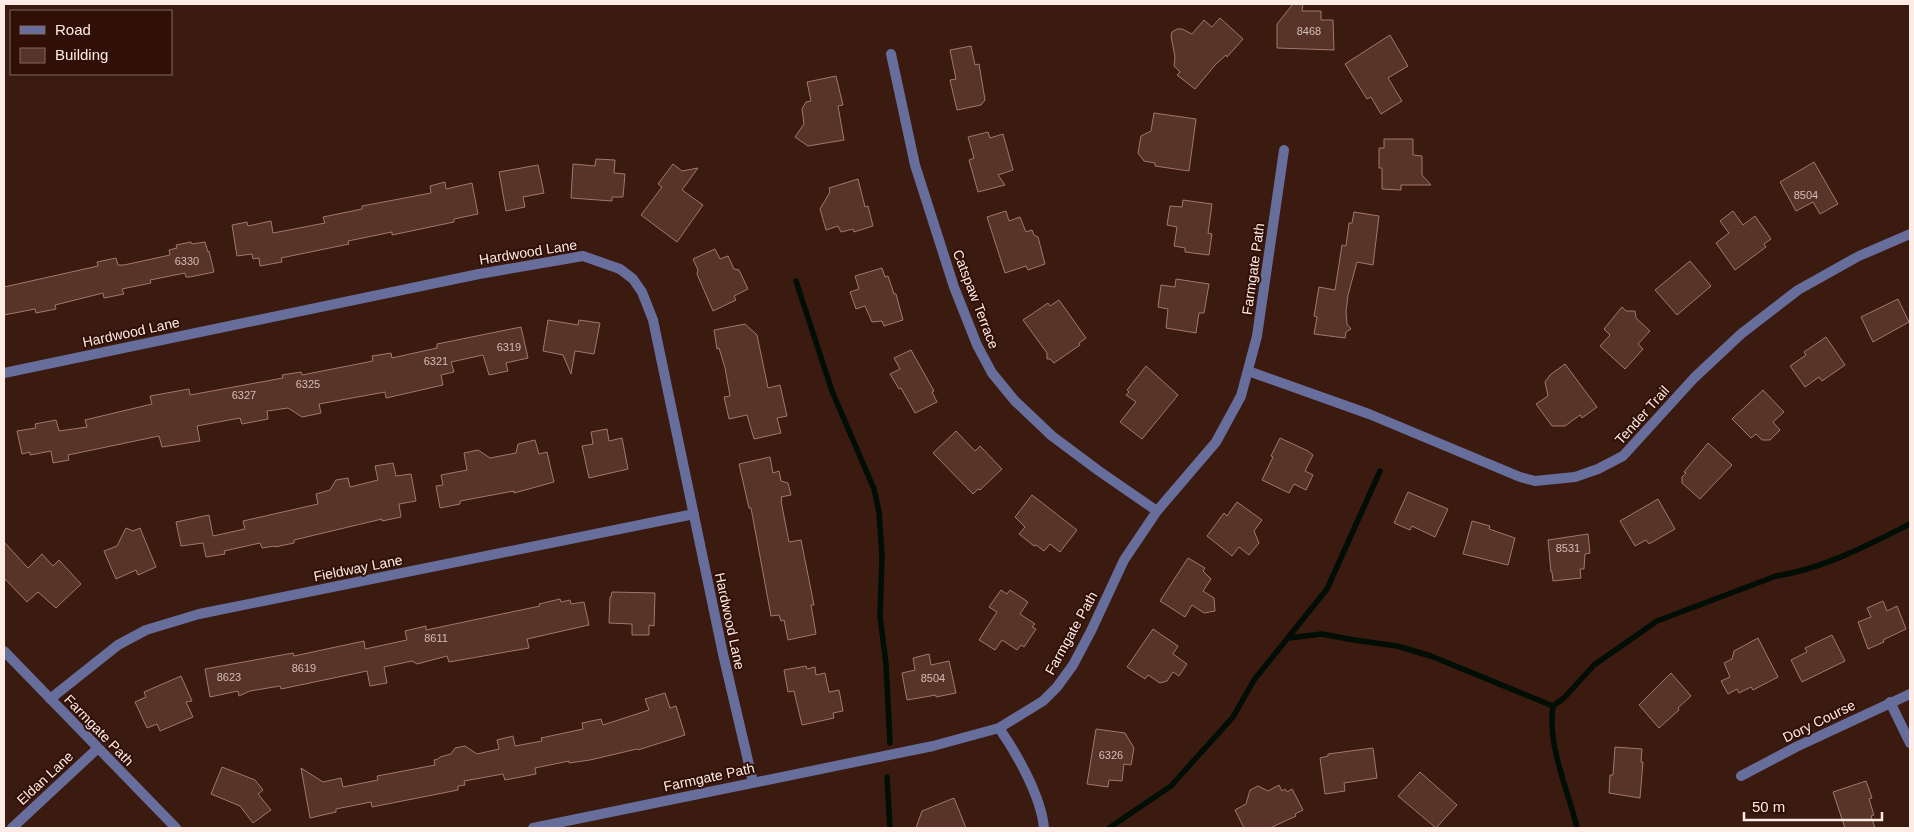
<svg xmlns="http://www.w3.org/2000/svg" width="1914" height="832" font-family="Arial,sans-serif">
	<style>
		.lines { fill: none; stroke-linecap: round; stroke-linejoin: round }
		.stream { stroke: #000e05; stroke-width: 5.5 }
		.building { fill: #583328; stroke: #a1786b }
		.minor { stroke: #676e9c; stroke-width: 10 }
		.labels { text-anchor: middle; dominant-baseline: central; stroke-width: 4; stroke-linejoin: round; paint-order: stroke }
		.number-label { font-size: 11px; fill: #d4bdb6 }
		.street-label { font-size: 14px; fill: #feebe5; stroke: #301006 }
	</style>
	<rect width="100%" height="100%" fill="#3b1a0f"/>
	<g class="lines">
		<path class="stream" d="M796,281L832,391L874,489L879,512L882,556L880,616L886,664L890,743
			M1288,638L1322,634L1354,640L1397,646L1431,656L1553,706
			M887,777L890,828
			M1109,828L1171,786L1233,717L1254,680L1327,589L1380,471
			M1577,828C1568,789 1547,746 1553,706L1564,698L1594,665L1657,621L1776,576C1823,569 1868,545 1910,524"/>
	</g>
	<path class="building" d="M1293,4H1303L1302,11H1321V20H1333L1334,50L1277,48V24Z
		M1220,18L1243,39L1227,57L1226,55L1216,64L1195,89L1177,75L1180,72L1174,66L1175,57L1171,36L1172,32L1177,29H1182L1192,34L1204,20L1212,27Z
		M1390,35L1408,66L1388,78L1402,101L1381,114L1371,97L1367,99L1345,64Z
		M971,46L975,65L979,64L985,100L981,105L957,110L950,80L956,79L950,50Z
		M836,76L843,105L838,106L844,140L808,146L795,137L804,124L802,109L806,102L811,101L807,82Z
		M1154,113L1196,119L1189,171L1155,166V163L1144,161L1138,153L1141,136L1151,131Z
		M988,132L990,138L1003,134L1013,170L998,175L1005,185L978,192L969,160L974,158L968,137Z
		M1384,139H1413V155L1422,156V175L1431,185H1401V190L1382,189V168H1379V148H1384Z
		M596,159L615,160L614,173L625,174L623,197H612V201L571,198L573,164L595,166Z
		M1814,162L1838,204L1820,214L1813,202L1796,211L1780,182Z
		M673,164L682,171L698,168L682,190L703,205L677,242L641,215L662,187L658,184Z
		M538,165L544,193L523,197L525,207L506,211L499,172Z
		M858,179L865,207L868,206L873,226L854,232L853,229L841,232L838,226L826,230L820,209L830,192L829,188Z
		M445,182L446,189L472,183L478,214L454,219V222L392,235V232L348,241L349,244L281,258L282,262L260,266L259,258L253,259L252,254L237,256L232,225L247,222L248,226L271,221L273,233L325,223L323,217L362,209V206L431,193L430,186Z
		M1183,200L1212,204L1208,233L1212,234L1209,255L1185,252V248L1174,246L1177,227L1167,225L1170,206L1182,207Z
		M1006,211L1009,221L1020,217L1026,232L1032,230L1034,235L1038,237L1045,264L1028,270L1026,266L1005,273L987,217Z
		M1733,211L1743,225L1755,216L1771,239L1764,244L1766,247L1735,270L1716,243L1729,233L1720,221Z
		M1354,212L1379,216L1373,265L1357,262L1348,295L1346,312L1347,324L1351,329L1346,332L1345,338L1314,334L1317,317L1314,316L1319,287L1335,290L1342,245L1346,246L1349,223H1352Z
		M191,242L192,244L205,242L208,252L209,251L214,272L190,277H186L185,273L150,280L151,283L122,289L124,294L104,298L103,293L55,305L56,309L36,313L35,309L4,315V287L98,266L97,262L116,258L118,265H124L170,255L169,250L177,248L176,245Z
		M715,249L720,259L728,256L734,269L739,270L748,289L734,296L736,300L713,311L697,274L698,270L693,259Z
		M1690,261L1711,286L1677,315L1655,290Z
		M882,268L885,277L888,276L894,294H896L903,320L884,326L882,321L872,322L865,306L856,309L850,292L859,289L855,276Z
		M1176,279L1209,284L1204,313H1199L1196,333L1166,328L1168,309L1158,307L1161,285L1175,287Z
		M1898,299L1909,322L1873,342L1861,317Z
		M1059,300L1086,338L1079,343L1080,345L1054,363L1050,359H1047V353L1023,320L1048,303L1050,306Z
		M1622,307L1626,311H1635L1636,318L1650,331L1638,344L1643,349L1625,369L1600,346L1610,335L1604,329Z
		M548,320L578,325L579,320L600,323L594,354L575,351L571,374L563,355L543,351Z
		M745,324L757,335L768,388L780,385L787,416L777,418L781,433L754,439L747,415L729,419L724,397L730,396L725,368L719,348L717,349L714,330Z
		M521,327L528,358L506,363L508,371L489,375L483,355L451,362L454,372L441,375L443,385L386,398L385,392L319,404L321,413L302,417L288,408L267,411L268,419L242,424L240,418L197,426L200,441L162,447L159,436L68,455L69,460L53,463L51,451L30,455V452L22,454L17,431L36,428L35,424L56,420L59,431L87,427L85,420L152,404L150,396L189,389L190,395L283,378L282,375L301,372L302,375L373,361L372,356L391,353L392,358L437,348V344Z
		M1826,337L1845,365L1822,381L1819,377L1805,387L1790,366L1806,355L1804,352Z
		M911,350L934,391L932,392L937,402L915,413L901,388L899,389L890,374L900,369L894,358Z
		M1565,364L1597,407L1582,418L1580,415L1565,426H1552L1536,404L1548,396L1545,382L1550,375Z
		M1146,366L1178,395L1142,439L1120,422L1136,402L1126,395L1129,392L1127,390Z
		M1763,390L1784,412L1773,422L1780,430L1770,440H1762L1756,434L1751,438L1732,419Z
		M607,429L609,441L622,438L628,469L589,478L582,446L593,444L591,432Z
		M956,431L975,451L980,446L1002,469L980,490L978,489L973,494L933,453Z
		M1280,438L1308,451L1313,455L1305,471L1313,475L1306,490L1294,484L1289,493L1262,480L1273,457L1271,456Z
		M535,440L539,454L547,452L554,482L514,493V491L460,501V504L440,508L436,486L443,485L441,475L467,470L464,453L478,450L490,458L516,453L518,444Z
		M1708,443L1732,465L1700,499L1682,483V477L1686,473L1684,472Z
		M770,457L773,473L779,471L781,481L788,483L791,495L781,497L782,501H781L789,542L801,540L814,605H811L816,634L788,640L784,620L781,621L779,615L771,616L751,508H749L739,464Z
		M393,463L396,476L411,474L416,501L399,504L401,517L382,521V519L294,540V543L275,547V546L262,548L260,543L224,551L225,554L206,557L203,543L181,546L176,522L209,515L213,536L245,529L243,521L318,504L316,494L330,490L336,480L348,478L350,487L378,480L375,466Z
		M1408,492L1448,509L1435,537L1412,526L1410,530L1394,523Z
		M1032,495L1077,530L1060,552L1050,544L1044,551L1036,545L1034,546L1019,534L1025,527L1015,517Z
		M1658,499L1675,529L1649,544L1646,540L1635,546L1620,521Z
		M1237,502L1262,520L1254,531L1259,543L1249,555L1239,547L1232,556L1207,536L1224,513L1227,516Z
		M1472,521L1490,526L1489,529L1515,538L1508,565L1463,554Z
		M126,528L133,531L140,528L156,567L138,575L136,570L116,579L104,551L117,546Z
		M1588,534L1590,553L1585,554L1584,569H1580L1581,578L1553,581L1552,572H1551L1548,540Z
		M4,542L28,568L42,554L53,566L59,560L81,584L56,608L38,592L27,602L4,578Z
		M1188,558L1205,568L1203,571L1211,579L1203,591L1214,598L1215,611L1204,613L1192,605L1185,617L1160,601Z
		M1001,590L1007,594L1010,590L1028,602L1020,614L1035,624L1032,627L1036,629L1024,647L1021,645L1017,650L1002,640L995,650L979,640L997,612L989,607Z
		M612,592L655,593L654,626L649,625V635H632V624L609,623L610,597H611Z
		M560,599L561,602L570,600L571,604L584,602L589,625L527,639L529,648L449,662L447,656L417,664L412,661L384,667L387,683L370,686L367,671L281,689L280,686L250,691L239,696L238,691L210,697L205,669L293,653L294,656L364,641L365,649L407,640L405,631L426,626V630L540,606L539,604Z
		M1883,601L1887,611L1897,606L1906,629L1883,640L1884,642L1868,649L1858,622L1871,617L1867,608Z
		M1153,629L1178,646L1173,654L1187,664L1179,676L1173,672L1167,681L1160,683L1148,675L1145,679L1127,667Z
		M1832,635L1845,661L1802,682L1791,660L1807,652L1805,648Z
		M1758,638L1778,677L1753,690L1751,687L1739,693L1737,689L1728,694L1721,681L1730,677L1724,663L1732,659L1734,651Z
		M929,654L931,665L949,661L956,693L936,697V695L907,700L902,673L915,670L913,658Z
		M806,666L807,669L815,667L816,675L825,673L829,692L839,690L843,711L833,713L834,718L802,725L794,691L788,692L784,670Z
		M1671,673L1691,696L1678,708L1679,710L1659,728L1639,705Z
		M181,676L192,701L186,702L193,717L160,731L157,724L147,728L135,702L146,697L144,692Z
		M665,693L670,708L676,706L685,735L638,750L637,749L590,760L569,763V761L535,768L536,774L505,780L503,774L464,781L465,785L458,786V790L372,807L371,802L336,809V812L310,818L301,768L323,782L341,778L343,787L378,780L377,776L435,765L434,760L438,759L440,757L451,754L455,748L465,746L477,754L499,749L497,740L513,736L515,746L542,741L541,738L583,729L582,723L601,719L603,725L649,710L645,699Z
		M1096,729L1125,733L1134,748L1131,765L1124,764L1122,781L1109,780L1108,787L1087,784Z
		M1615,747L1642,749L1641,762H1643L1640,798L1609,793L1610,775H1613Z
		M1373,748L1377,778L1344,783L1345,791L1325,794L1320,758L1328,756V754Z
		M222,767L255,780L263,790L258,794L271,810L253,823L240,806L211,794Z
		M1420,772L1457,805L1436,828L1398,796Z
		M1866,781L1872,798L1869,799L1874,815L1871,816L1875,828H1845L1833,792Z
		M1279,785L1282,791L1285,789L1287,792L1292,789L1303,810L1295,814L1296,816L1270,828H1244L1235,810L1246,804L1250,790L1258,786L1268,791Z
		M954,798L966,828H916L922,811Z"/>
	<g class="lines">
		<path class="minor" d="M891,54L915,165L954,287L977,345L992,373L1015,401L1052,436L1099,471L1157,511
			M1248,371L1369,414L1520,477L1535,481L1575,477L1598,469L1623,456L1694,378L1741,334L1798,290L1859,256L1910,234
			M4,373L479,274L583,256L620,269L633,279L642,292L653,320L723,654L753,782
			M4,651L176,828
			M50,699L118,645L146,630L199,614L694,514
			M1890,702L1910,743
			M999,728C1017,754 1041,796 1044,828
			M1741,776L1796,747L1910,694
			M12,828L98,748
			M533,828L933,746L999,728L1043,701L1057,687L1073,665L1091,631L1124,560L1157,511L1216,442L1241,396L1257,336L1284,150"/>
	</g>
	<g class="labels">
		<g class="number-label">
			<text x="1309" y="31">8468</text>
			<text x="1806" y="195">8504</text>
			<text x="187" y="261">6330</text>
			<text x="509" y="347">6319</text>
			<text x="436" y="361">6321</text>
			<text x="308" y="384">6325</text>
			<text x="244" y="395">6327</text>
			<text x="1568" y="548">8531</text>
			<text x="436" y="638">8611</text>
			<text x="304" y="668">8619</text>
			<text x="229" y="677">8623</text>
			<text x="933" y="678">8504</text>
			<text x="1111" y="755">6326</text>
		</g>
		<g class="street-label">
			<text transform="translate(528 252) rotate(-9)">Hardwood Lane</text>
			<text transform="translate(1253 269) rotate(-82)">Farmgate Path</text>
			<text transform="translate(976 299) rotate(69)">Catspaw Terrace</text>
			<text transform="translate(131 332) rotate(-12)">Hardwood Lane</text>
			<text transform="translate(1642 415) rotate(-48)">Tender Trail</text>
			<text transform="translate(358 568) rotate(-11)">Fieldway Lane</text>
			<text transform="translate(730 621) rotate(78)">Hardwood Lane</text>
			<text transform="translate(1071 633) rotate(-61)">Farmgate Path</text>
			<text transform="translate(1819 721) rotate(-26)">Dory Course</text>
			<text transform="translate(99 730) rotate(46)">Farmgate Path</text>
			<text transform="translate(709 777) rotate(-12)">Farmgate Path</text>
			<text transform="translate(45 778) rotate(-43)">Eldan Lane</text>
		</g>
	</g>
	<rect width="1914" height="832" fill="none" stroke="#feebe5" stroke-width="10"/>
	<rect x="10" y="10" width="162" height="65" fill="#301006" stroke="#82685f"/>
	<rect x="20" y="26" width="25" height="8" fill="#676e9c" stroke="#82685f"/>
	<text x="55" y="35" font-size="15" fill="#feebe5">Road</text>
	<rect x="20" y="48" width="25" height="15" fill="#583328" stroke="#82685f"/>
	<text x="55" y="60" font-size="15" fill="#feebe5">Building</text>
	<path d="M1744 812v8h138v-8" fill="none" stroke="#feebe5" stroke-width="2.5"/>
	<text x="1752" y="812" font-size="15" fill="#feebe5" stroke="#301006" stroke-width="4" paint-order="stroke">50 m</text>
</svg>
